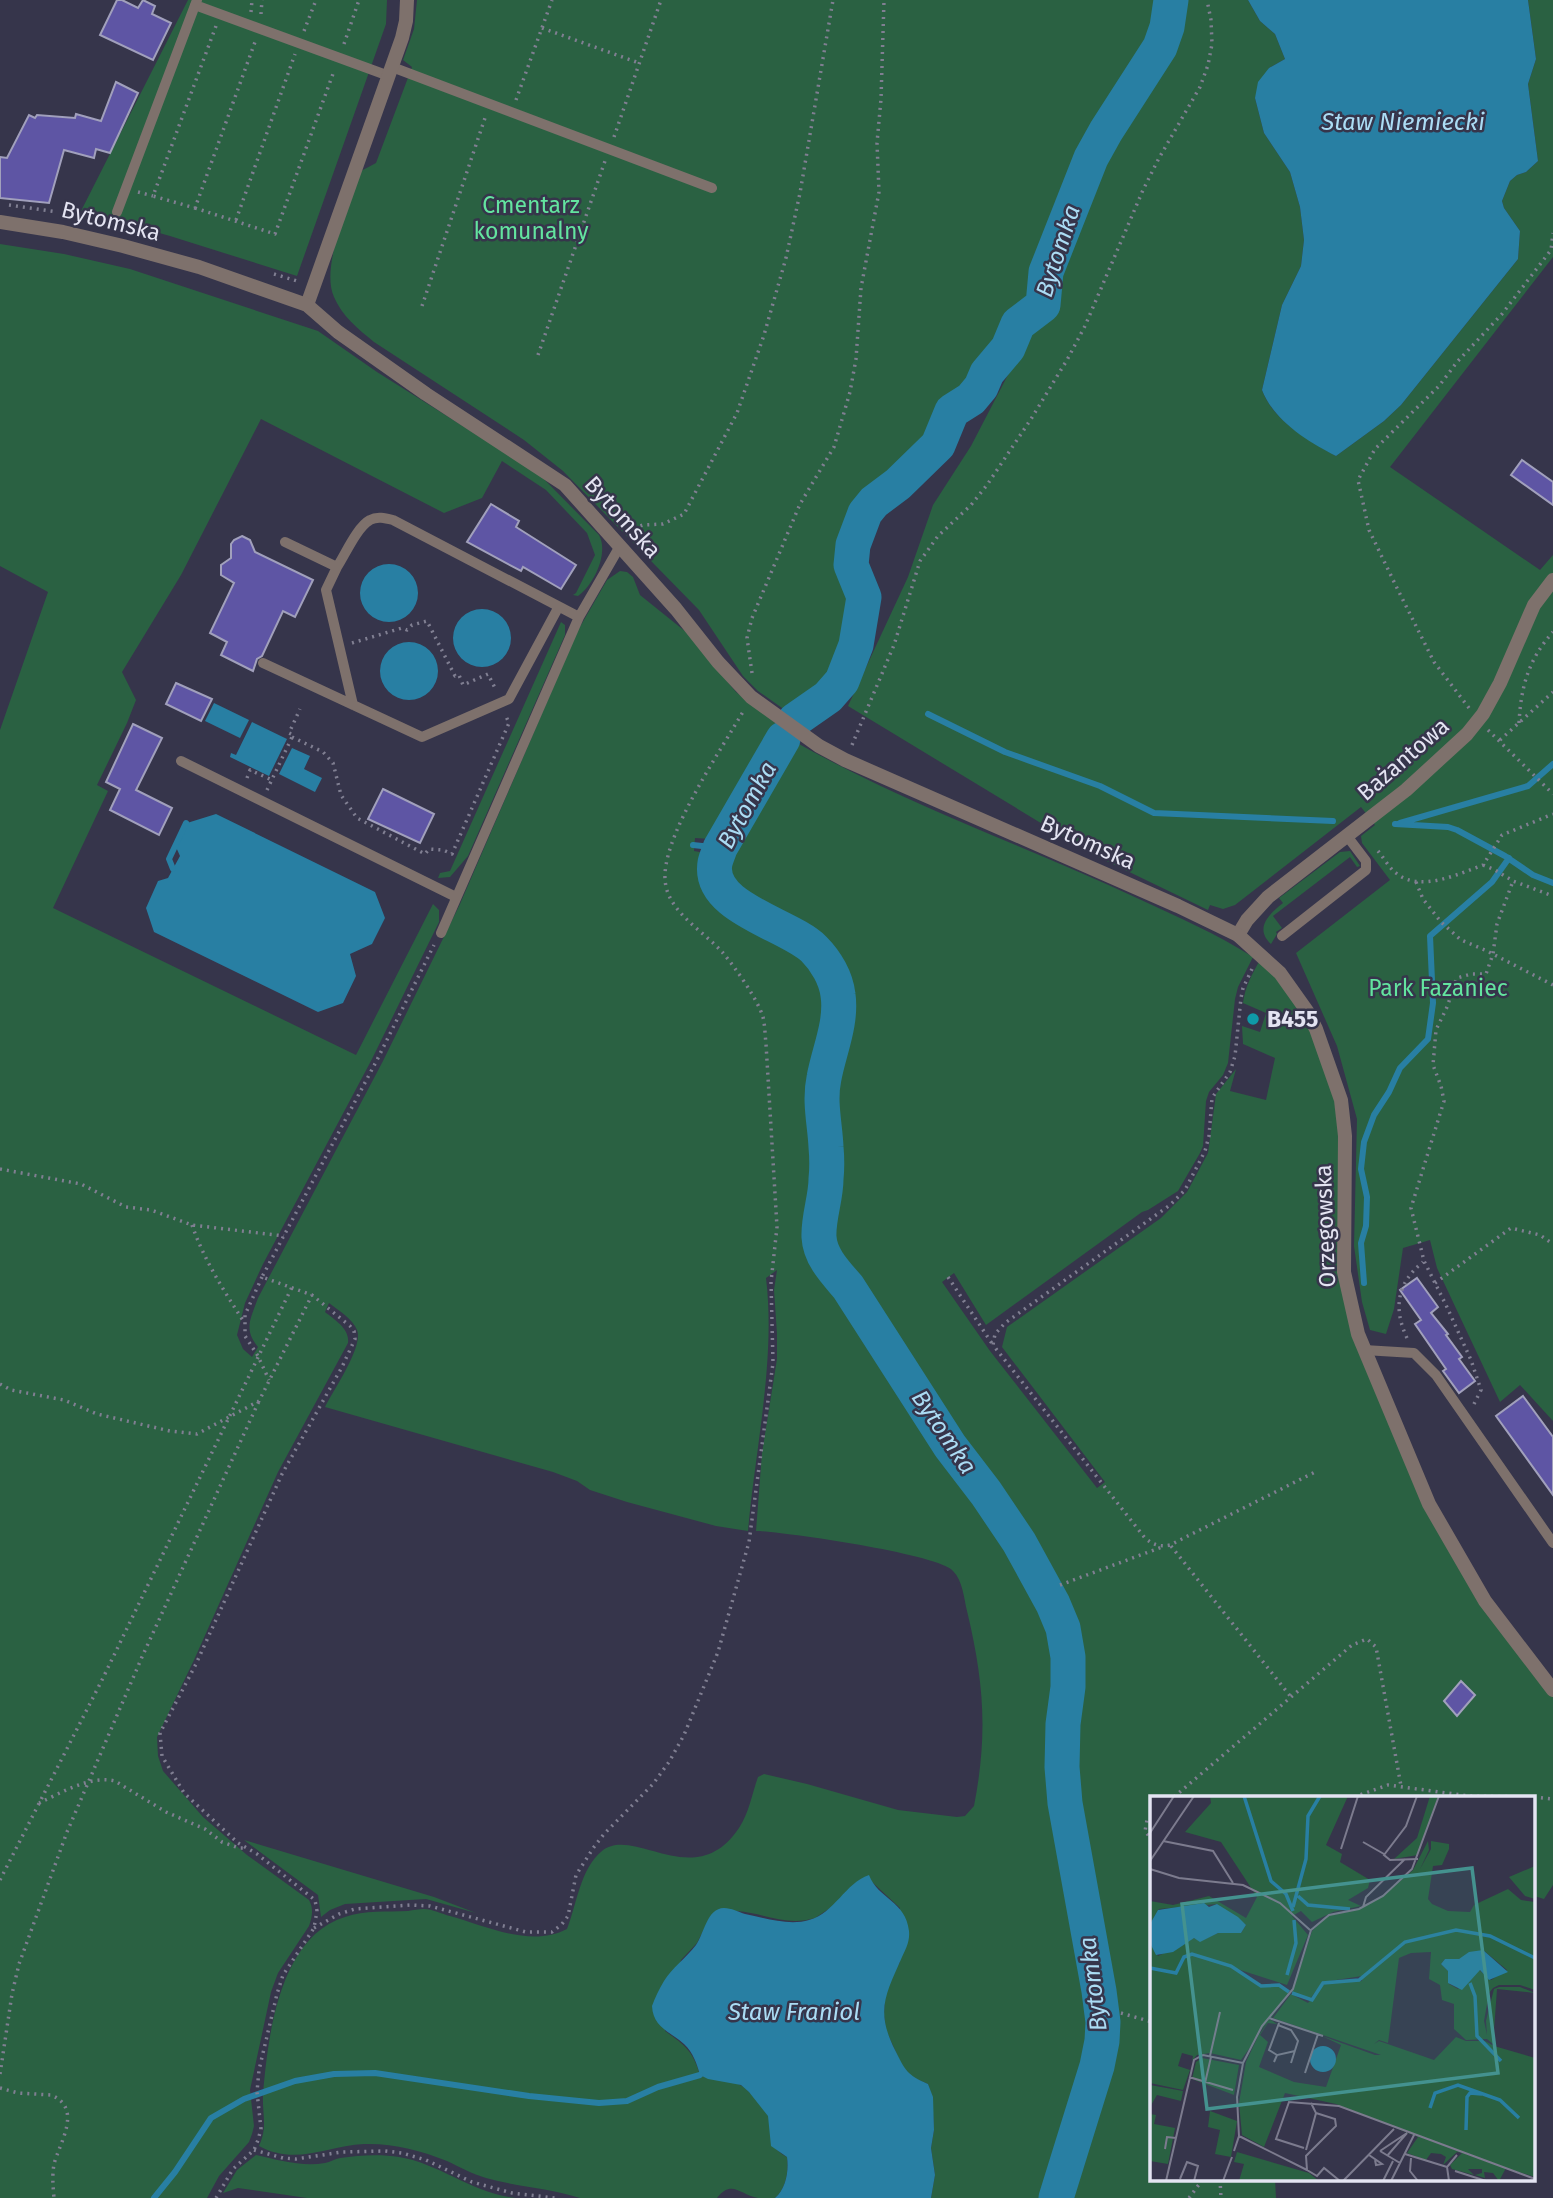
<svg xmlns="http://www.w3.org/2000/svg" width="1553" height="2198" font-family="'Fira Sans',sans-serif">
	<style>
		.green { fill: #2a6142 }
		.water { fill: #287fa3 }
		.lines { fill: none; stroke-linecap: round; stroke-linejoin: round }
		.stream { stroke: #287fa3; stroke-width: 6 }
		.river { stroke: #287fa3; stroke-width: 35 }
		.building { fill: #5e55a4; stroke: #a1a0bc; stroke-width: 2 }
		.path { stroke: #807f92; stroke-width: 3.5; stroke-dasharray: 2 5; stroke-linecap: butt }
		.service { stroke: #7e716c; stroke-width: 10 }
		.minor { stroke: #7e716c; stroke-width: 14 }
		.tertiary { stroke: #7e716c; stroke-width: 14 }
		.culture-dot { fill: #0f9aa8; stroke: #36354b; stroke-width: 2.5 }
		.labels { text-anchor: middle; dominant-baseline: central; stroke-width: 5; stroke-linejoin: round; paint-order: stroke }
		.park-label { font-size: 23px; fill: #63e49f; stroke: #36354b }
		.street-label { font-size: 23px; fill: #e4e4f2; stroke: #36354b }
		.poi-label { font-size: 23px; font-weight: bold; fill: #e4e4f2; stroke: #36354b; text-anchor: start }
		.water-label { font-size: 24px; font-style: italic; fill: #abdcf4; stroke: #36354b }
		.inset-river { fill: none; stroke: #287fa3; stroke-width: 3.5 }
		.inset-road { fill: none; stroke: #7c7b8e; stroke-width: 2 }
		.view { fill: #44928f; fill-opacity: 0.15; stroke: #44928f; stroke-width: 3.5 }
		.inset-edge { fill: none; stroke: #e4e4f2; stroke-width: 3.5 }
	</style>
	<rect width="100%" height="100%" fill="#36354b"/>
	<path class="green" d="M188,0H387L386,24L297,276L170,236L81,211Z
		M417,0H1165L1163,24L1155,45L1099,126L1085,154L1082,168L1043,261L1038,303C1027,311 1018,316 1011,329C1009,333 1008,339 1005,343C1000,350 991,354 987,362C981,372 978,387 969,394C960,401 958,396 948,409C940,421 938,435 929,446C902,476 863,490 850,530C846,544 843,564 847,578C850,586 857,594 858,602C860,627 843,679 823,694C812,702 801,705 792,715L758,691L743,676L699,610L563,471L524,440L374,342C358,329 342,316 334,297C320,266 350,202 361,171L376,163L412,67L403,60L414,29Z
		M1181,0H1248L1260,21L1275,34L1285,59L1269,68L1255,98L1264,133L1290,172L1300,207L1304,240L1301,266L1282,305L1262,390C1274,422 1309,440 1336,456L1384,421L1401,405L1518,259L1520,231L1504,208L1502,201L1510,181L1517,175L1526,172L1538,161L1528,84L1536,59L1528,0H1553V257L1390,467L1540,570L1553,555V1421L1520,1385L1500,1402L1437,1268L1430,1240L1403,1248L1394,1309L1386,1334L1370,1330L1362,1302L1354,1246L1357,1119L1337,1046L1296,953L1390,880L1362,843L1361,836L1375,825L1361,807L1235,905L1223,909L1210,905L1208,910L1092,854L848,706L908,577L933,505L971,446L1023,346L1058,270L1090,190L1111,148L1157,74Z
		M0,244L64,254L130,269L318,331L377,372L539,474L599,535C609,553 594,585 578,596L573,595L576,593L595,555L587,533L546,490L502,461L482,498L444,513L261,419L181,575L122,672L136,700L127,723L97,785L108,791L53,908L356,1055L433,904L439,910V922L372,1059L263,1264L245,1303L237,1335L243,1349L252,1357L258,1347C243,1329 251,1318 258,1298L383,1061L460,904L577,632L607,580L620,571L627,572L633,577L640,595L686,632L736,692L782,728C765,757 748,785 730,813C724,823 721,832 711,839L695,838L694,851L711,854C707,860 707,867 709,874C718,921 778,926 809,953C821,963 833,984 834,1000C835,1027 822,1052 818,1078C815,1100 820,1120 821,1142C823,1164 820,1189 818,1211C815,1231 802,1247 813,1267C818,1276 833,1276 841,1281L885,1347L901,1377L948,1448L1018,1546L1049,1603L1060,1628L1066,1684L1061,1722L1059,1767L1063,1806L1096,1993L1099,2036L1092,2071L1053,2198H931L935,2175L931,2148L934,2130L932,2096L928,2084L914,2078L904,2070L886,2030L884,2015L885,1997L891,1978L900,1962V1908L871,1881L815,1918C787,1927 764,1913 737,1911C729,1911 718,1915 710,1917L697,1943L681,1960L665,2031C685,2045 693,2051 700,2075C713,2081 730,2078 742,2086C748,2089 765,2109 768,2115C776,2132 762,2143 787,2157C789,2171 786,2189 775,2198C770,2198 763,2198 758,2198C740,2195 732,2179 717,2198H580C550,2188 517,2187 486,2178C472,2174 460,2167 447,2161C420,2150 392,2143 364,2144C326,2146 296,2166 259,2146C268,2126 262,2115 263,2094C268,2036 279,1937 345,1917C365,1910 387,1912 408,1911C413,1910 419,1909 424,1909C432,1909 442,1914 450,1916C486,1926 531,1948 567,1929C577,1904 580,1869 602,1851C634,1825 695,1894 739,1828C749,1813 752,1794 758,1777L764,1774L807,1784L898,1810L957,1817L965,1816L974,1806C988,1734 984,1682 967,1611C964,1599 963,1581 953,1571C938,1554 785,1532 756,1531L762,1453L777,1359V1334L774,1290L777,1270L766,1278C776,1359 755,1450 748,1531L716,1526L627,1502L590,1490L577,1481L553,1472L325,1407C333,1391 364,1346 357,1330C353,1319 338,1310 329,1303L325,1312C335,1320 350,1329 348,1343L278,1472L194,1660L157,1737L158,1756L163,1771L203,1817L247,1855L309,1900C314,1909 312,1917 309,1926L278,1973L271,1992L250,2090L254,2126L252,2134L249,2142L219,2176L207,2198H0V730L48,592L0,566Z
		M561,622L565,625V635L468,856L450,877L438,878L440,873L450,871Z
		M790,739C902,803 1023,845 1139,899C1178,917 1217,934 1253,957L1238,987L1235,999L1228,1063L1223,1075L1209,1092L1206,1101L1203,1146L1200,1153L1178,1191L1148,1210L1142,1212L986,1325L954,1273L942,1282L990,1351L1097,1488L1105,1482L1002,1347L1007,1327L1161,1218L1187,1192L1208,1153L1216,1094L1236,1069L1230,1091L1266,1100L1275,1058L1243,1044L1242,1026L1260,1032L1266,1013L1243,1003C1245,987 1252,974 1260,960L1278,975L1304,1012L1339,1104L1340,1270L1426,1506L1553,1696V1885L1544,1899L1534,1896V1797H1152V2179H1275L1276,2198H1061L1104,2052L1106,2020L1102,1993L1069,1811L1065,1770L1066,1724L1070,1691V1661L1066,1631L1024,1541L954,1443L910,1379L875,1317L835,1260L831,1247L827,1236V1225L834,1193L837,1149L831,1098L843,1056L848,1024L847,996L838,964L832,955L805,933L783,918L745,897L730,884L726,874L724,866L728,850L753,812L770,774Z
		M1350,851L1360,866L1357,867L1350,857L1273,916L1282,928L1276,932L1277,934L1271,944C1254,928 1269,914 1283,903L1279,898L1340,852Z
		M244,1840L434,1897L476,1913L426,1899L345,1904L330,1910L321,1917L318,1895Z
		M256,2155C278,2160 302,2167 325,2163C330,2162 335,2159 340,2158C359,2155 381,2154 399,2157C441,2164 471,2193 516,2198H307L238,2188L223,2193L237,2170Z"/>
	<path class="water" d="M1248,0H1528L1536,59L1528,84L1538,161L1526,172L1517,175L1510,181L1502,201L1504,208L1520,231L1518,259L1401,405L1384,421L1336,456C1308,442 1274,421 1262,390L1282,305L1301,266L1304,240L1300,207L1290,172L1264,133L1255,98L1258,82L1269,68L1285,59L1275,34L1260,21Z
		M360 593a29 29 0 1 1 58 0a29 29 0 1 1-58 0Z
		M453 638a29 29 0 1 1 58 0a29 29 0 1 1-58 0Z
		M380 671a29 29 0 1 1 58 0a29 29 0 1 1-58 0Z
		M214,703L249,720L240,738L205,721Z
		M252,722L287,739L269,776L230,757L231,753L236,755Z
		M292,748L310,756L304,769L322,778L315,792L279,774Z
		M216,814L375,892L385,918L372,944L350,954L356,976L343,1003L318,1012L154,932L146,908L158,881L168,878L180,856L176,847L187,823Z
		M869,1875C878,1899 906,1901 909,1931C910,1941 906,1949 902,1957C886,1994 875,2010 895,2050C905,2070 907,2075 928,2084L933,2097L934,2130L931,2148L935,2175L931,2198H775C786,2189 789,2171 787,2157L771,2146L768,2116L749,2092L741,2085L708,2079L700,2075C697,2064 693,2052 684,2044C669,2031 653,2027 652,2006C655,1998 659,1989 664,1981C672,1968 686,1958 696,1945C704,1934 707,1908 724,1908C731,1908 739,1912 745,1914C765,1918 789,1926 809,1920C835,1913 845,1883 869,1875Z"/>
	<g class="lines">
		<path class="stream" d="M928,714L1005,752L1100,786L1154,813L1333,821
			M1400,823L1528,786L1553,764
			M1395,824L1448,827L1457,830L1505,856L1533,875L1553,883
			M693,845L720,848
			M173,869L169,859L186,823
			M1364,1283L1361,1243L1366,1226L1367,1197L1361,1169L1364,1142L1374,1115L1389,1092L1400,1068L1428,1039L1433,1003L1430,936L1492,882L1509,858
			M154,2198L175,2172L211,2118L244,2099L295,2081L334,2074L375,2073L529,2096L599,2103L627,2101L658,2087L700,2075"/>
		<path class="river" d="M795,720L828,697L842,681L856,645L864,597L851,565L853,545L865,513L874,502L898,484L938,445L952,411L971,399L981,387L987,373L1008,348L1018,324L1043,305L1046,272L1091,158L1106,131L1160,47L1167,27L1171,0
			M783,739L720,848C719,852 716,858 715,863C707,908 789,924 814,949C826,961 836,978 838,995C842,1023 829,1051 824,1078C819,1102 825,1124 826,1147C827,1158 827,1169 826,1179C826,1198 818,1218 819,1237C820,1257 836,1273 848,1287L950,1446L986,1493L1019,1542L1053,1604L1063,1628L1068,1657V1687L1063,1724L1062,1767L1065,1803L1099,1991L1103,2022L1102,2041L1097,2066L1056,2198"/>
	</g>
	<path class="building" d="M117,0H122L138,8L143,0L155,6L152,14L171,23L153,60L100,35Z
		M116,82L138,93L110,153L96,149L94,158L64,150L49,203L0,198V157L7,158L29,115L35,118L37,115L75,118L76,114L101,121Z
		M1522,460L1553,482V505L1511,475Z
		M491,504L519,521L516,527L576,565L561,589L523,567L521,571L467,542Z
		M242,536L250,540L255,552L313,580L295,617L283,611L262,656L257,659L253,671L221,655L227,642L210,633L234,583L221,575V565L231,558V544L234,540Z
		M176,683L212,699L201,721L166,704Z
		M133,724L162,738L136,790L172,808L159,835L110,810L120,789L106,782Z
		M383,789L434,814L420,843L368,819Z
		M1417,1278L1438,1307L1431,1313L1448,1334L1446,1335L1462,1357L1459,1359L1475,1381L1459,1393L1443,1371L1446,1369L1415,1324L1421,1320L1400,1290Z
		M1523,1396L1553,1437V1495L1496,1416Z
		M1461,1681L1475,1695L1457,1716L1444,1701Z"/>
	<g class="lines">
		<path class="path" d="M251,12L252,0
			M261,14L262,0
			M216,26L153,196L195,208L255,42
			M542,28L639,63
			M304,31L316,0
			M344,44L359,0
			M516,100L552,0
			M614,137L661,0
			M138,192L153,196
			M9,205L57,212
			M195,208L275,234L334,71
			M236,220L295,54
			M274,274L297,281L300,280
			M422,306L486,115
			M538,355L605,161
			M629,533L632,529L643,525L663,524L684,514L737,413L764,335L786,258L800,193L833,0
			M352,643L402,628L407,630L412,625L427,621L455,676L459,675L463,685L488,674L496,690
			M752,673L747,638L752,618L800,504L834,447L850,392L856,359L861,288L879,192L877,143L881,99L884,0
			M1469,708L1434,662L1397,588L1369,530L1358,480L1375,449L1439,386L1457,362L1502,314L1551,250L1553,233
			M1519,723C1521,687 1528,660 1553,632
			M1488,730L1553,794
			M292,737L323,752L333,763L341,795L357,818L425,854L429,849L443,850L452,854L509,723L505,714
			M1500,740L1553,692
			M852,745L894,645L920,561L938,536L971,505L987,485L1031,419L1067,360L1085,326L1143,190L1159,158L1200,87L1208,65L1212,44L1211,20L1207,0
			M247,778L250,770L272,780
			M267,790L293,735L289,733L300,709
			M1378,851C1384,858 1389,868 1396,873C1420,893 1458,874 1483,865L1502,835L1553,814
			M1483,865L1495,870L1513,881L1553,896
			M1416,882L1423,899L1441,922L1461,940L1485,950L1553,985
			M1252,969L1243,988L1241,998L1235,1056L1230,1072L1212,1098L1209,1136L1205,1151L1185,1190L1170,1205L1005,1323L995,1334L993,1345L1145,1538C1153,1545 1160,1547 1170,1545L1317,1471
			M0,1169L81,1184L126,1207L151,1210L192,1225L284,1236
			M192,1225C204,1260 224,1291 244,1322
			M262,1277L245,1315V1336L258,1356L269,1380
			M948,1277L993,1345
			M1435,1283L1511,1228L1540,1235L1553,1244
			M1407,1338C1393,1308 1397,1283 1423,1262
			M0,1384L11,1390L64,1400L97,1414L170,1431L197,1434L259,1401L312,1295
			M1474,1404L1481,1390L1471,1360L1446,1305L1424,1261L1411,1208L1444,1101L1441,1086L1433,1065L1436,1030L1447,1007L1457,978L1471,974H1486L1493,954L1497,924L1513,881
			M1171,1546L1291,1697
			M1060,1585L1162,1547
			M1174,1797L1352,1645L1367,1639L1376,1647L1401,1786
			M1354,1797L1388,1785L1469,1796L1533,1797
			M1534,1797L1553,1799
			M39,1803C61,1793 90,1775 115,1781L166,1812L205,1829L222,1842L239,1848H246
			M1152,1816L1147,1820L1145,1831L1152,1840
			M0,1880L102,1680L292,1287
			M314,1928L339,1914L355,1909L410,1905L430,1906L526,1932H552L562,1924L568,1916L576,1875L594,1847L604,1834L653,1784L669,1762L684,1735L718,1652L749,1542L773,1363L771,1282L777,1227L766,1044C765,1035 765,1026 763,1017C758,1000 735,967 723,953C702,929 663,910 665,874C667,829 721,750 744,710
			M1121,2013L1152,2022
			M0,2074L12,1994L19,1964L67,1832L142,1657L259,1401
			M0,2088L18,2093L51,2095C83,2108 60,2142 54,2164C52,2176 53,2186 54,2198
			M254,2150L283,2158L296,2159L342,2152L385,2151L402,2153L426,2160L472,2182L512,2193L555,2198
			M1220,2179L1221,2198
			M216,2198L233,2169L254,2150L258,2140L261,2129L257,2092L259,2070L277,1994L283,1975L314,1928L317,1911L315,1900L257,1854L238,1843L184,1793L162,1756L160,1733L196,1664L282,1474L342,1367L355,1339L354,1331L350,1326L312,1295L262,1277L377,1060L434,945
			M1189,2198L1203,2179"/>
		<path class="service" d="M195,5L389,76
			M392,67L712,188
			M117,212L197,0
			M285,542L337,567L326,590L353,705
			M337,567C345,555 357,527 370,520C377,516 385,518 393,520L579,617
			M263,663L422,737L509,699L558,608
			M181,761L456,897
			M441,933L579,617L620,546
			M1282,936L1366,870V861L1347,836
			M1364,1350L1414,1353L1436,1375L1553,1543"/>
		<path class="minor" d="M307,305L402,38L406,21L407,0
			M1238,935L1247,920L1268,897L1406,790L1467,734L1483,714L1500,683L1534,605L1553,580"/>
		<path class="tertiary" d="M0,222L63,232L123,246L199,267L307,305L338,332L426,394L565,485L676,609L718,662L751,697L819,746L845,760L1178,906L1238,935L1280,973L1307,1011L1316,1029L1341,1100L1345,1136L1344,1272L1358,1334L1429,1504L1485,1601L1553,1690"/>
	</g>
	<circle class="culture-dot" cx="1253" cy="1019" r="7"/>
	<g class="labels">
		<g class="park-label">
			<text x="531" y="205">Cmentarz<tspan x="531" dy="26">komunalny</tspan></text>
			<text x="1438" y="988">Park Fazaniec</text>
		</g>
		<g class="street-label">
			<text transform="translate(111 221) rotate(14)">Bytomska</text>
			<text transform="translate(623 517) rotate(48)">Bytomska</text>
			<text transform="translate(1403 759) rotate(-41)">Bażantowa</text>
			<text transform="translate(1088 842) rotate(24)">Bytomska</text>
			<text transform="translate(1325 1226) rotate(-92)">Orzegowska</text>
		</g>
		<g class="poi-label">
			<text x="1267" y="1019">B455</text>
		</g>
		<g class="water-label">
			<text x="1403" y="122">Staw Niemiecki</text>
			<text transform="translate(1058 251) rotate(-72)">Bytomka</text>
			<text transform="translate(747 805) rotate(-61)">Bytomka</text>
			<text transform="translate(944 1432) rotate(56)">Bytomka</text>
			<text transform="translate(1093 1984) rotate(-97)">Bytomka</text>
			<text x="794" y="2012">Staw Franiol</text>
		</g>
	</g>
	<g transform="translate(1150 1796)">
		<rect width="385" height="385" fill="#36354b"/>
		<path d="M60,0H198L176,49L192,58L190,66L220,84L218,92L198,104L211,110L183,116L162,126L151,115L142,120L158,139L137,189L81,171L110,191L131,190L139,197L91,264L60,257L47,259L42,265L43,260L32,257L28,270L40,274L33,294L0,287V147L8,160L44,142L50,145L68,137H91L96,129L67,108L9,113L0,128V105L23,109L59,100L96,122L107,101L71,46L35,36L61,7ZM280,0H288L268,59L244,63L267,42ZM278,45L279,54L270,73L281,53V45L299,48V53L292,69L283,70L278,103L282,108L298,115L320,116L324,109L358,93L371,104L385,106V194L370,189H349L343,192L339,197L334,225L337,239L336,225L344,193L349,191H370L385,197L347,193L343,248L337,243L316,244L304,233V208L292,204L290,189L279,183L281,156L261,157L249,162L238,247L229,244L224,248L229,245L284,264L306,241L316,245H335L344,250L385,262V381L356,372L349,385L343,377L334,376L335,382L325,379L332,377V373H318L324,379L302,373L300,369L312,357L307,356L293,369L296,361L291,358L281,357L276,364L257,357L268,341L186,308L135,297L114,351L92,339L89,307L96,266L111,234L119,225L121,224L127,228L118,227L110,239L118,246L109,271L144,286L176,291L191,249L172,240L225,259H231L123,222L141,198L158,207L175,187L212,185V180L173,186L160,203L142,197L162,135L177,120L203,115L233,100L263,74ZM333,154L357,174L341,184L329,174L308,193L299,188L298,175L291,168L295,163H309ZM385,70V103L375,100L359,81ZM52,262L89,269L84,299L42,283L46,266ZM0,289L33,295L31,305L7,299L0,311ZM60,315L87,325L81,361L65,358L70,334L58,331ZM0,318L6,319L4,328L25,332L18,368L0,365ZM87,356L159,377L169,385H89L94,368L84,366Z" fill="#2a6142" fill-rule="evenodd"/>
		<path d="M54,107L59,111L67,108L88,121L96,129L91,137H68L50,146L44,142L23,156L6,159L0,147V128L8,114ZM333,154L358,176L339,184L330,174L312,194L298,187V175L291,168L295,163H309L319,156ZM160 263a13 13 0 1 1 26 0a13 13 0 1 1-26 0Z" fill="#287fa3"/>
		<path class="inset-river" d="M94,0L121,85L136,98L143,115M148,100L158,109L200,113M143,111L156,63L158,20L170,0M0,172L26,177L34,161L42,158L81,170L111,190L129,189L139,196M137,179L146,147L144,124M320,187L325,200L327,240L351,265M142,197L162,204L173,187L209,184L255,146L306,134L340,140L385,162M280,312L285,297L308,289L350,304L369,322M316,334L317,301L320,297L332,298"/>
		<path class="inset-road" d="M267,0L256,30L234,59L240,64L268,63M0,37L24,0M13,45L63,55L83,87M213,46L234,58M191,53L208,0M0,65L44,0M0,73L29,82L93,89L130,107L160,134M213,111L216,101L255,63M119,222L173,240M128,229L141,234L148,245L141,267M127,259L119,254L129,227M60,260L70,216M124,266L127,259L145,255M155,277L168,238M39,281L83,294M55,287L61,261M166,317L185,323L186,330L156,360L157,374L167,380L174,372L190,385M89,340L157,374M154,352L126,343L139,306L189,310L385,383M15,353L17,341L26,342M156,354L166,317L161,307M84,355L89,340L87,301L93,267L112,230L143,193L161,134L179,119L209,113L233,100L262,73L289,0M230,355L257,337L237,360M230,355L250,367M255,358L297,371M219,359L232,368L226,369L225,364M261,362L260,375L268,385M305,375L336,385M30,383L37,366L48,370L44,385M16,385L44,264L53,259L93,267M73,385L82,361M193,385L244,333M233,385L243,365M241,385L264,339M299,385L297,371L307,359"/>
		<path class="view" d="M322,72L348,277L57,313L32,108Z"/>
		<rect width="385" height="385" class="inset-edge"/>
	</g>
</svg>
